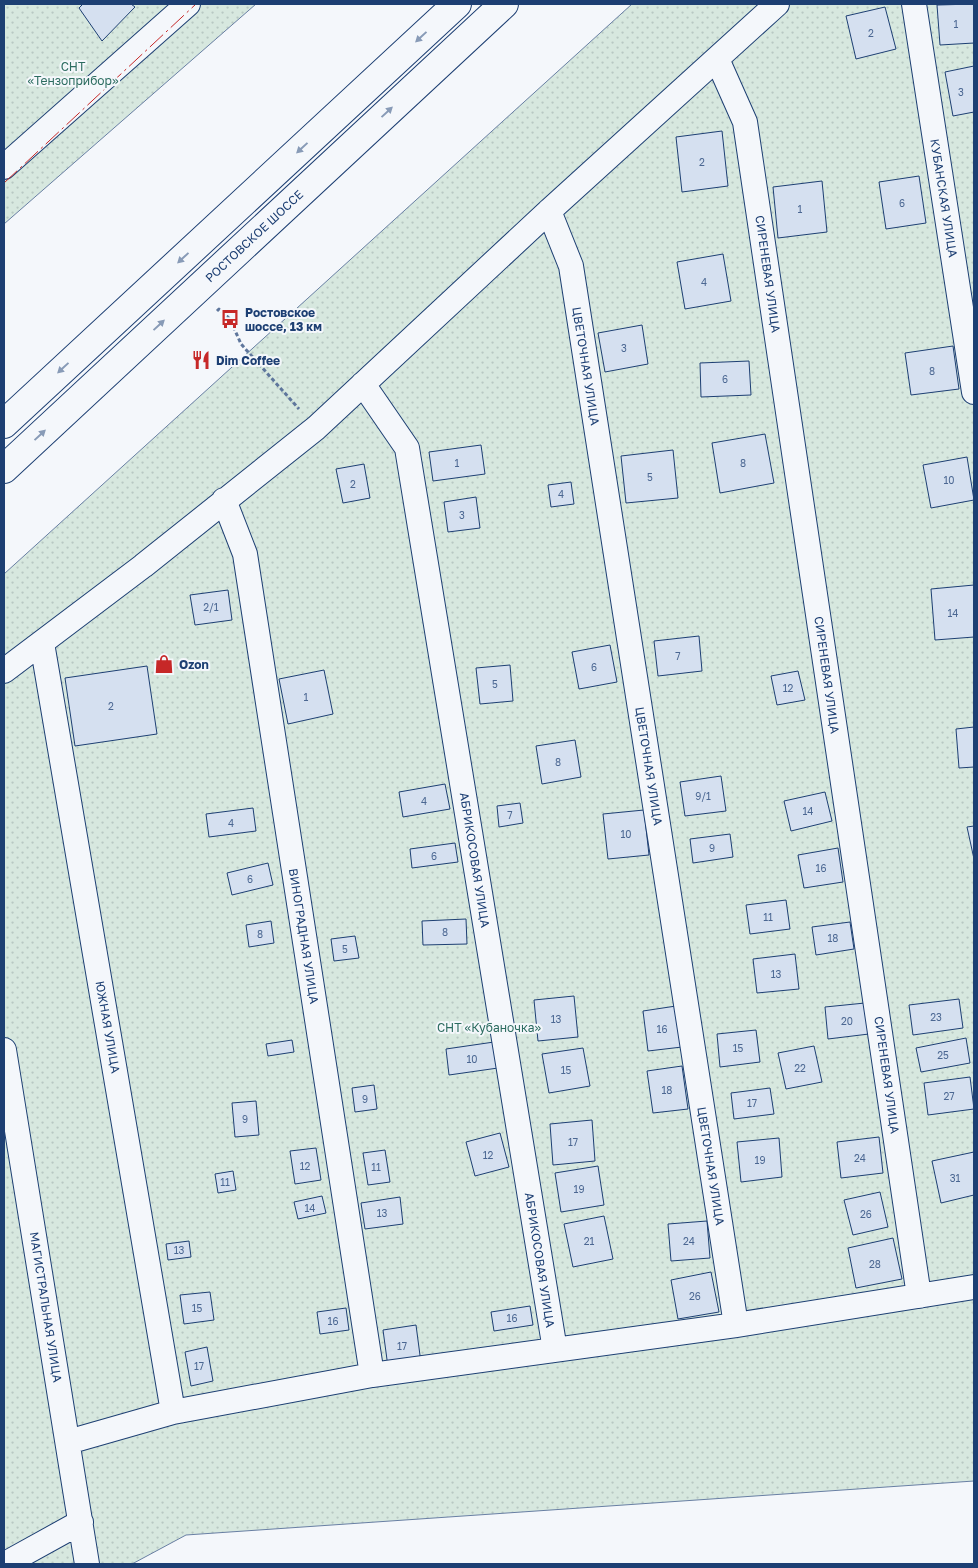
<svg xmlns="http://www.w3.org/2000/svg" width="978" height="1568" font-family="'Golos Text',sans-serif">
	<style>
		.garden { fill: url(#garden-dots); stroke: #687fa3 }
		.building { fill: #d5e0f0; stroke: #1d3f73 }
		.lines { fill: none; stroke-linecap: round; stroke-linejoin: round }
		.street-casing { stroke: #1d3f73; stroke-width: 26 }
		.highway-casing { stroke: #1d3f73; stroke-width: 30 }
		.path { stroke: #5e769c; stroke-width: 3; stroke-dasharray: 4 2.5; stroke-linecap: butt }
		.street { stroke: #f4f7fb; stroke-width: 24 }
		.highway { stroke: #f4f7fb; stroke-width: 28 }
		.power { stroke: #c62828; stroke-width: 1; stroke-dasharray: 18 4 2.5 4; stroke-linecap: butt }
		.oneway { fill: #889bb7 }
		.labels { text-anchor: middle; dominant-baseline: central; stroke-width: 4; stroke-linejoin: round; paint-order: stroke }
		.number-label { font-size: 10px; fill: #4b6792 }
		.park-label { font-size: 12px; fill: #2c6c60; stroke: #f4f7fb }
		.street-label { font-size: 12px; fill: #1d3f73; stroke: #f4f7fb }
		.poi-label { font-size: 12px; font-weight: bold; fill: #1d3f73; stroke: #f4f7fb; text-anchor: start }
	</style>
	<defs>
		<pattern id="garden-dots" width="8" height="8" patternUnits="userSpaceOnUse" patternTransform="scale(1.25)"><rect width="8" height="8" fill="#d7e8df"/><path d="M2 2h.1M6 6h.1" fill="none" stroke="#b8c8c3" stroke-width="1.8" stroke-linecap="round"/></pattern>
	</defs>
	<rect width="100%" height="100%" fill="#f4f7fb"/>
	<path class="garden" d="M4,4H256L4,224Z
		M632,4H974V1481L186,1535L132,1564H4V574Z"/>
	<path class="building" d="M83,4H131L135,7L102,41L79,8Z
		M974,4V43L940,45L937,5Z
		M885,7L896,49L856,59L846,16Z
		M974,66V112L953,116L945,72Z
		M722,131L728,186L682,192L676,137Z
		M919,176L926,223L886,229L879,182Z
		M822,181L827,232L778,238L773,187Z
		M723,254L731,301L685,309L677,262Z
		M642,325L648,364L605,372L598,333Z
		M953,346L959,389L911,395L905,353Z
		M749,361L751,395L701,397L700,363Z
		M765,434L774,483L720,493L712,443Z
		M481,445L485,474L433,481L429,452Z
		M673,450L678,498L626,503L621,456Z
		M967,457L974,500L931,508L923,465Z
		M364,464L370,498L343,503L336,469Z
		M571,482L574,504L551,507L548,485Z
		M476,497L480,528L448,532L444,502Z
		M974,585V637L935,640L931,589Z
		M228,590L232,620L195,625L190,595Z
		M699,636L702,671L658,676L654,641Z
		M610,645L617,682L579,689L572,652Z
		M510,665L513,701L480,704L476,668Z
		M147,666L157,734L75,746L65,678Z
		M324,670L333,714L288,724L279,679Z
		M798,671L805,700L777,705L771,676Z
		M974,727V767L959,768L956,729Z
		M575,740L581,777L542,784L536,746Z
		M721,776L726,811L685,816L680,782Z
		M445,784L450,809L403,817L399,792Z
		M825,792L832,821L791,831L784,801Z
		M520,803L523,823L499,827L497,806Z
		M253,808L256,831L209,837L206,814Z
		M644,810L649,855L608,859L603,814Z
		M974,826V859L967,827Z
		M730,834L733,857L693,863L690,839Z
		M455,843L458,862L412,868L410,849Z
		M838,848L843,882L804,888L798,855Z
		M268,863L273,885L232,895L227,873Z
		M786,900L790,929L750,934L746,905Z
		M466,919L467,944L423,945L422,921Z
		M271,921L274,943L249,947L246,925Z
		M850,922L854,949L816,955L812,927Z
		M355,936L359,958L334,961L331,939Z
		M795,954L799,989L757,993L753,959Z
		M574,996L578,1037L538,1041L534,1000Z
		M959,999L963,1028L913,1035L909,1005Z
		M865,1003L869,1034L828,1039L825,1007Z
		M676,1006L682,1047L648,1051L643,1011Z
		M756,1030L760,1062L720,1067L717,1034Z
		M966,1038L970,1063L921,1072L916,1048Z
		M292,1040L294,1052L268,1056L266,1044Z
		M494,1042L498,1068L449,1075L446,1049Z
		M814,1046L822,1082L786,1089L778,1053Z
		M583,1048L590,1086L549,1093L542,1054Z
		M682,1066L688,1109L653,1113L647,1071Z
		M970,1077L974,1109L928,1115L924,1083Z
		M374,1085L377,1109L355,1112L352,1088Z
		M770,1088L774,1114L734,1119L731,1093Z
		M256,1101L259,1135L235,1137L232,1103Z
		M592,1120L595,1161L553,1165L550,1124Z
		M500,1133L509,1167L475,1176L466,1142Z
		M879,1137L883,1173L841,1178L837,1142Z
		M779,1138L782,1177L741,1182L737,1142Z
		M316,1148L321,1180L295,1184L290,1151Z
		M385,1150L390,1182L368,1185L363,1153Z
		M974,1152V1195L941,1203L932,1161Z
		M598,1166L604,1205L561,1212L555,1173Z
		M233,1171L236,1190L218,1193L215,1174Z
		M880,1192L888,1227L853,1235L844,1200Z
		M322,1196L326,1213L298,1219L294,1202Z
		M400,1197L403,1224L365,1229L361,1203Z
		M604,1216L613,1259L573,1267L564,1224Z
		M707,1221L710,1258L671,1261L668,1224Z
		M893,1238L902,1279L856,1288L848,1248Z
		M189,1241L191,1257L168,1260L166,1244Z
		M711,1272L719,1312L678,1319L671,1280Z
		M210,1292L214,1320L184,1324L180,1295Z
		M530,1306L533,1325L494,1331L491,1312Z
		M346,1308L349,1330L320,1334L317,1312Z
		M416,1325L421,1363L388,1367L383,1330Z
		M207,1347L213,1381L191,1386L185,1352Z"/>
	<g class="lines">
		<g class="street-casing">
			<path id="street" d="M914,4L974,392
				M717,59L745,122L919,1296
				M4,167L188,4
				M549,211L571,266L736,1325
				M363,384L407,448L555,1350
				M224,500L245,554L372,1375
				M42,643L173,1412
				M4,671L143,566L316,428L549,211L777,4
				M4,1050L87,1564
				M68,1442L173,1412L372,1375L736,1325L974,1287
				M5,1564L81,1522"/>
		</g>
		<g class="highway-casing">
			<path id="highway" d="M4,424L457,4
				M4,469L504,4"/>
		</g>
		<path class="path" d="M217,311L219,309L230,319L241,344L299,409"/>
		<use href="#street" class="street"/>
		<use href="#highway" class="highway"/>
		<path class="power" d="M4,183L196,4"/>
	</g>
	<defs><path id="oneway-solid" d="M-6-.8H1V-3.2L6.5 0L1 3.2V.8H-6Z" transform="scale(1.25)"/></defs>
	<g class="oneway">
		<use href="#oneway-solid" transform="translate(421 37) rotate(137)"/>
		<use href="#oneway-solid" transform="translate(387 112) rotate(-43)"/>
		<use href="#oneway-solid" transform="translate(302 148) rotate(137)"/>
		<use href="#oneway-solid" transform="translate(183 258) rotate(137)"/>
		<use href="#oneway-solid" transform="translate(159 325) rotate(-43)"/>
		<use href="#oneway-solid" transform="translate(63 368) rotate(137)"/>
		<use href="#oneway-solid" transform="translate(40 435) rotate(-43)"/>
	</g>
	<defs>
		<g id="bus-bare" transform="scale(1.5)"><path d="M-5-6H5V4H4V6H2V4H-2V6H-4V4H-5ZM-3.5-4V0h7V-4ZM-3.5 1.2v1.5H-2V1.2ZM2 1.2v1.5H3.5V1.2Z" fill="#c62828" stroke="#f4f7fb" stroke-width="2.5" paint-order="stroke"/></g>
		<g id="restaurant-bare" transform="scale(1.5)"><path d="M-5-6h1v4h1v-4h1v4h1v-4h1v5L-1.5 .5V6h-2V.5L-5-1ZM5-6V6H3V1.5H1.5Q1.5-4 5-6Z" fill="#c62828" stroke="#f4f7fb" stroke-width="2.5" paint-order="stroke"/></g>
		<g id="shop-bare" transform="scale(1.5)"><path d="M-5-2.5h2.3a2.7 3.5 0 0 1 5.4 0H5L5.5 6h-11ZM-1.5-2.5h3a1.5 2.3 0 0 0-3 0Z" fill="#c62828" stroke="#f4f7fb" stroke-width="2.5" paint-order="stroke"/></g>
	</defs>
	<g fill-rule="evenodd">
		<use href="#bus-bare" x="230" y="319"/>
		<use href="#restaurant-bare" x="201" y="360"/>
		<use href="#shop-bare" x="164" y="664"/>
	</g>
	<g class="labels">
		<g class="number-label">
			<text x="956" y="24">1</text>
			<text x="871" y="33">2</text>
			<text x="961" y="92">3</text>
			<text x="702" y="162">2</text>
			<text x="902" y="203">6</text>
			<text x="800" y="209">1</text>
			<text x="704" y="282">4</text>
			<text x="624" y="348">3</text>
			<text x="932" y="371">8</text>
			<text x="725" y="379">6</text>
			<text x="457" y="463">1</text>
			<text x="743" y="463">8</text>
			<text x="650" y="477">5</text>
			<text x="949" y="480">10</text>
			<text x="353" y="484">2</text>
			<text x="561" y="494">4</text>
			<text x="462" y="515">3</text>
			<text x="211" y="607">2/1</text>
			<text x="953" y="613">14</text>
			<text x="678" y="656">7</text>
			<text x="594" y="667">6</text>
			<text x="495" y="684">5</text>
			<text x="788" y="688">12</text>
			<text x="306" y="697">1</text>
			<text x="111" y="706">2</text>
			<text x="558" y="762">8</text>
			<text x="703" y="796">9/1</text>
			<text x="424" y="801">4</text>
			<text x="808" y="811">14</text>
			<text x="510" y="815">7</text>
			<text x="231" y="823">4</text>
			<text x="626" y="834">10</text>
			<text x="712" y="848">9</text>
			<text x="434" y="856">6</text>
			<text x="821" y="868">16</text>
			<text x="250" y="879">6</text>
			<text x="768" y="917">11</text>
			<text x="445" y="932">8</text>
			<text x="260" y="934">8</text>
			<text x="833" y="938">18</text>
			<text x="345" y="949">5</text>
			<text x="776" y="974">13</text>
			<text x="936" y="1017">23</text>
			<text x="556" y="1019">13</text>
			<text x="847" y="1021">20</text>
			<text x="662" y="1029">16</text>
			<text x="738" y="1048">15</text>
			<text x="943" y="1055">25</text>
			<text x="472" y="1059">10</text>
			<text x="800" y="1068">22</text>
			<text x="566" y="1070">15</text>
			<text x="667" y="1090">18</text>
			<text x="949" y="1096">27</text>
			<text x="365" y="1099">9</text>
			<text x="752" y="1103">17</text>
			<text x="245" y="1119">9</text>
			<text x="573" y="1142">17</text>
			<text x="488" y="1155">12</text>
			<text x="860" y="1158">24</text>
			<text x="760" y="1160">19</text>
			<text x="305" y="1166">12</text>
			<text x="376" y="1167">11</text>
			<text x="955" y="1178">31</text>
			<text x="225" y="1182">11</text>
			<text x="579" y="1189">19</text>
			<text x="310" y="1208">14</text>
			<text x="382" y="1213">13</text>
			<text x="866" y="1214">26</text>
			<text x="589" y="1241">21</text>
			<text x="689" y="1241">24</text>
			<text x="179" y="1250">13</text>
			<text x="875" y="1264">28</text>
			<text x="695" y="1296">26</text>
			<text x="197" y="1308">15</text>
			<text x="512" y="1318">16</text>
			<text x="333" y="1321">16</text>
			<text x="402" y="1346">17</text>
			<text x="199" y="1366">17</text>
		</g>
		<g class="park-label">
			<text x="73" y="66">СНТ<tspan x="73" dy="14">«Тензоприбор»</tspan></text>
			<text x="489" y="1027">СНТ «Кубаночка»</text>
		</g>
		<g class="street-label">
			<text transform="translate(944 198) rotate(81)">КУБАНСКАЯ УЛИЦА</text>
			<text transform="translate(254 236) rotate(-43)">РОСТОВСКОЕ ШОССЕ</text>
			<text transform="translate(768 274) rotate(82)">СИРЕНЕВАЯ УЛИЦА</text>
			<text transform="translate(586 366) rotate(81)">ЦВЕТОЧНАЯ УЛИЦА</text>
			<text transform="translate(827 675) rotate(82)">СИРЕНЕВАЯ УЛИЦА</text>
			<text transform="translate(649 766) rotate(81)">ЦВЕТОЧНАЯ УЛИЦА</text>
			<text transform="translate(475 860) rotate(81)">АБРИКОСОВАЯ УЛИЦА</text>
			<text transform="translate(304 936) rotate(81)">ВИНОГРАДНАЯ УЛИЦА</text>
			<text transform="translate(108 1027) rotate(80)">ЮЖНАЯ УЛИЦА</text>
			<text transform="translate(887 1075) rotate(82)">СИРЕНЕВАЯ УЛИЦА</text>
			<text transform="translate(711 1166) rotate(81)">ЦВЕТОЧНАЯ УЛИЦА</text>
			<text transform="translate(540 1260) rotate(81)">АБРИКОСОВАЯ УЛИЦА</text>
			<text transform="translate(46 1307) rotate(81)">МАГИСТРАЛЬНАЯ УЛИЦА</text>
		</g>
		<g class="poi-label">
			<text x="245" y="312">Ростовское<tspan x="245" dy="14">шоссе, 13 км</tspan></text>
			<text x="216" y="360">Dim Coffee</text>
			<text x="179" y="664">Ozon</text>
		</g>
	</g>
	<rect width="978" height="1568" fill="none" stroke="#1d3f73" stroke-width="10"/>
</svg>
